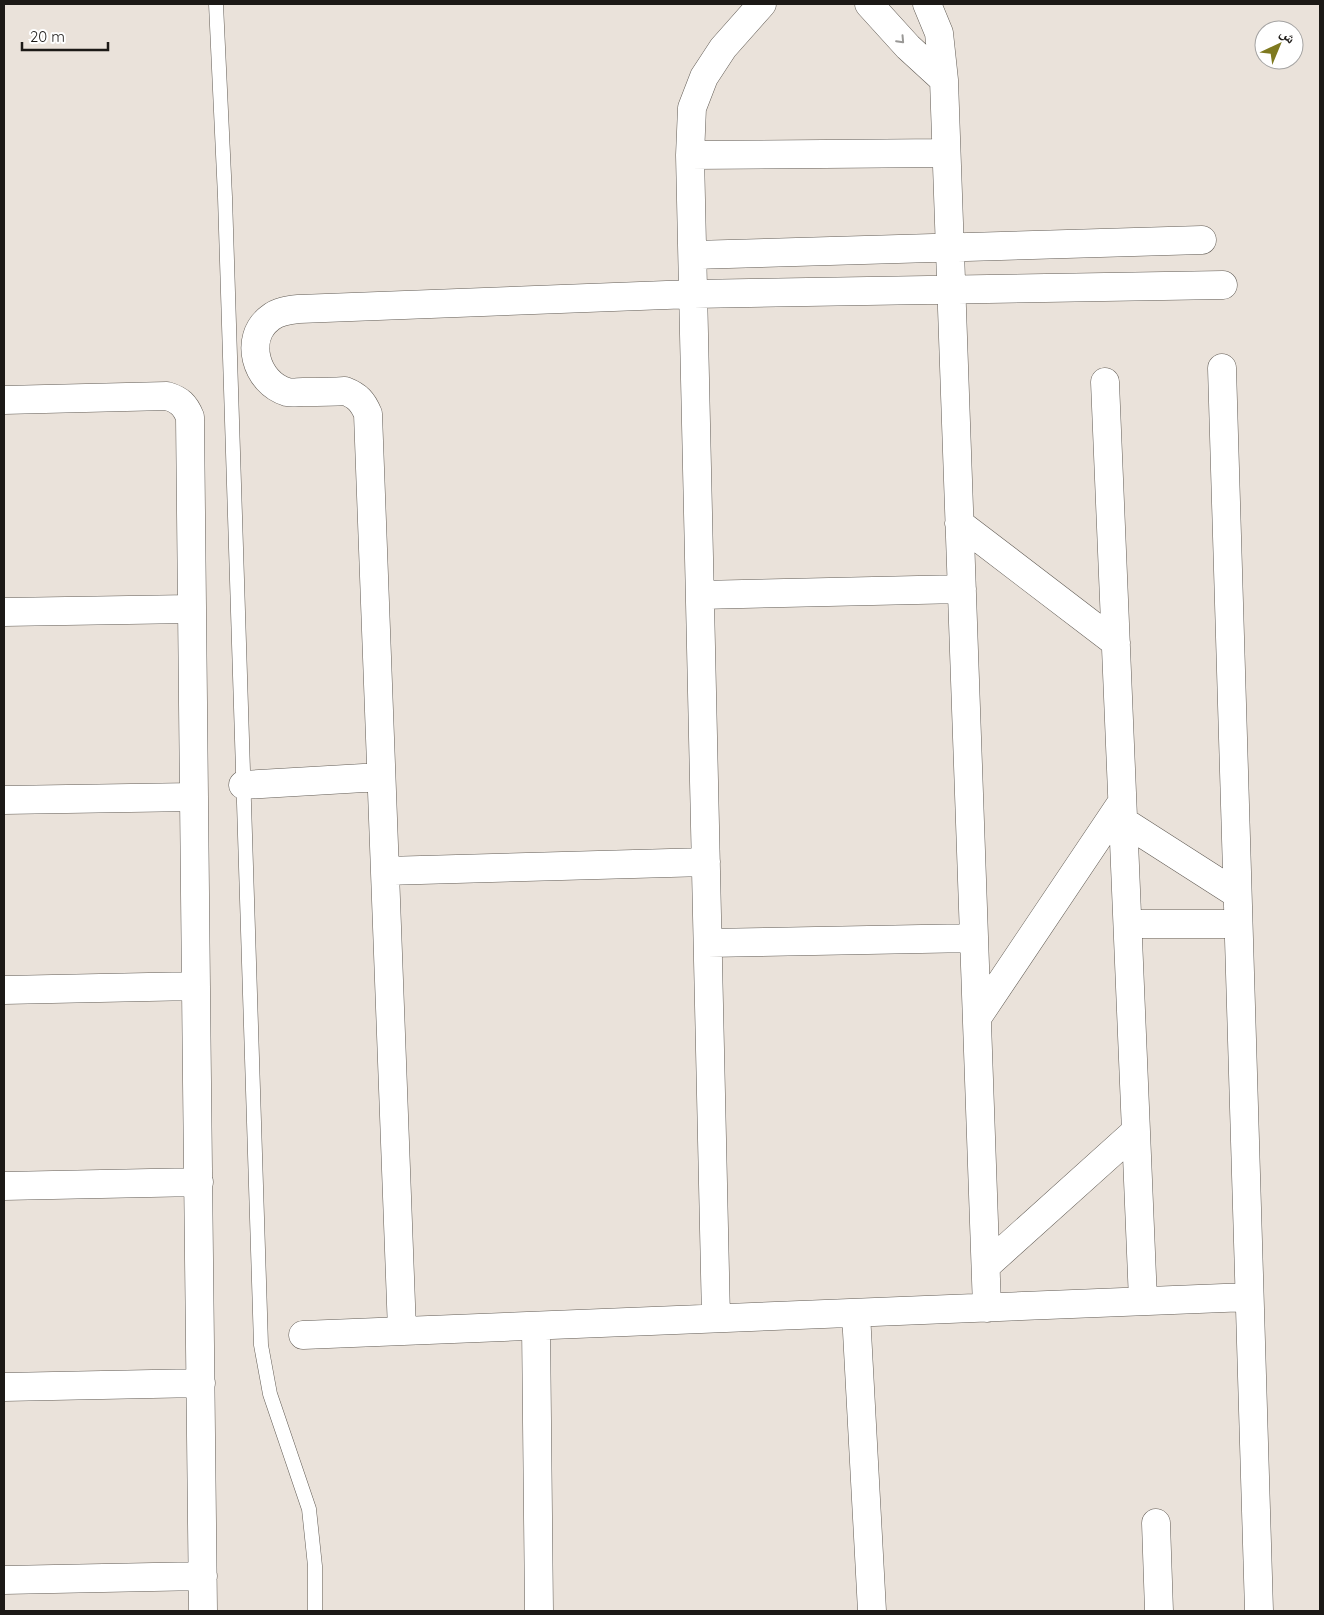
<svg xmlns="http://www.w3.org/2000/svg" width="1324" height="1615" font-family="Quicksand,'Noto Naskh Arabic',sans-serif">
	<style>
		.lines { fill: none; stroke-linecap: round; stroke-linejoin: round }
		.lane-casing { stroke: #625c55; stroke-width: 15 }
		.street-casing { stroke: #625c55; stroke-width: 29 }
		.lane { stroke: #fff; stroke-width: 14 }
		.street { stroke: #fff; stroke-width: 28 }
		.oneway { stroke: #999896 }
	</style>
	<rect width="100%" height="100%" fill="#eae2da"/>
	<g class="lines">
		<g class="lane-casing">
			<path id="lane" d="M216,4L225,197L261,1345L270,1394L309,1509L315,1566V1611"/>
		</g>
		<g class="street-casing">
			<path id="street" d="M869,4L908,47L944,80
				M927,4L939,33L944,80L987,1308
				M690,155L946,153
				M693,255L1202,240
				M1222,368L1259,1611
				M1105,382L1143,1301
				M4,400L167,396C180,400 185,405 190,417C191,815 201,1213 203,1611
				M959,523L1116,643
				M700,595L962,589
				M4,612L190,609
				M243,785L381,777
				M4,800L193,797
				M1123,821L1237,894
				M385,871L706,862
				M1128,924H1238
				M708,943L974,938
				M4,990L196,986
				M977,1018L1122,802
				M4,1186L199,1182
				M986,1266L1136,1131
				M856,1313L872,1611
				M716,1318L690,155L692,108L704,77L723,48L762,4
				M536,1326L539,1611
				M402,1331L368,414C363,402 358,396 345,391C331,392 317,392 303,392C298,392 292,393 287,392C256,383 243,338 270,318C278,311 289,310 299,309L693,294L1223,285
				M303,1335L1249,1297
				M4,1387L201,1383
				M1156,1523L1159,1611
				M4,1580L203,1576"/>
		</g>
		<use href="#lane" class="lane"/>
		<use href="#street" class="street"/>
	</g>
	<defs><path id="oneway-chevron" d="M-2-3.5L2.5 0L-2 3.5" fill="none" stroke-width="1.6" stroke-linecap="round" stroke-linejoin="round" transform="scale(1.25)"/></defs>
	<use class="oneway" href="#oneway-chevron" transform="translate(901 40) rotate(47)"/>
	<rect width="1324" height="1615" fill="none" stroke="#1c1916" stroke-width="10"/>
	<g transform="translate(1279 45) rotate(44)"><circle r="24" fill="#ffffff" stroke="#a4a3a2"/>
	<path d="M0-4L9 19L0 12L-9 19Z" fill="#7e791f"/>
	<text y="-8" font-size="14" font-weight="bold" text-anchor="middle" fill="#1c1916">ش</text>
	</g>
	<path d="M22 42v8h86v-8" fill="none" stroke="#1c1916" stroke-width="2.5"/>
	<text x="30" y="42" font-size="15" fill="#1c1916" stroke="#ffffff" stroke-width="4" paint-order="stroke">20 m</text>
</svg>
